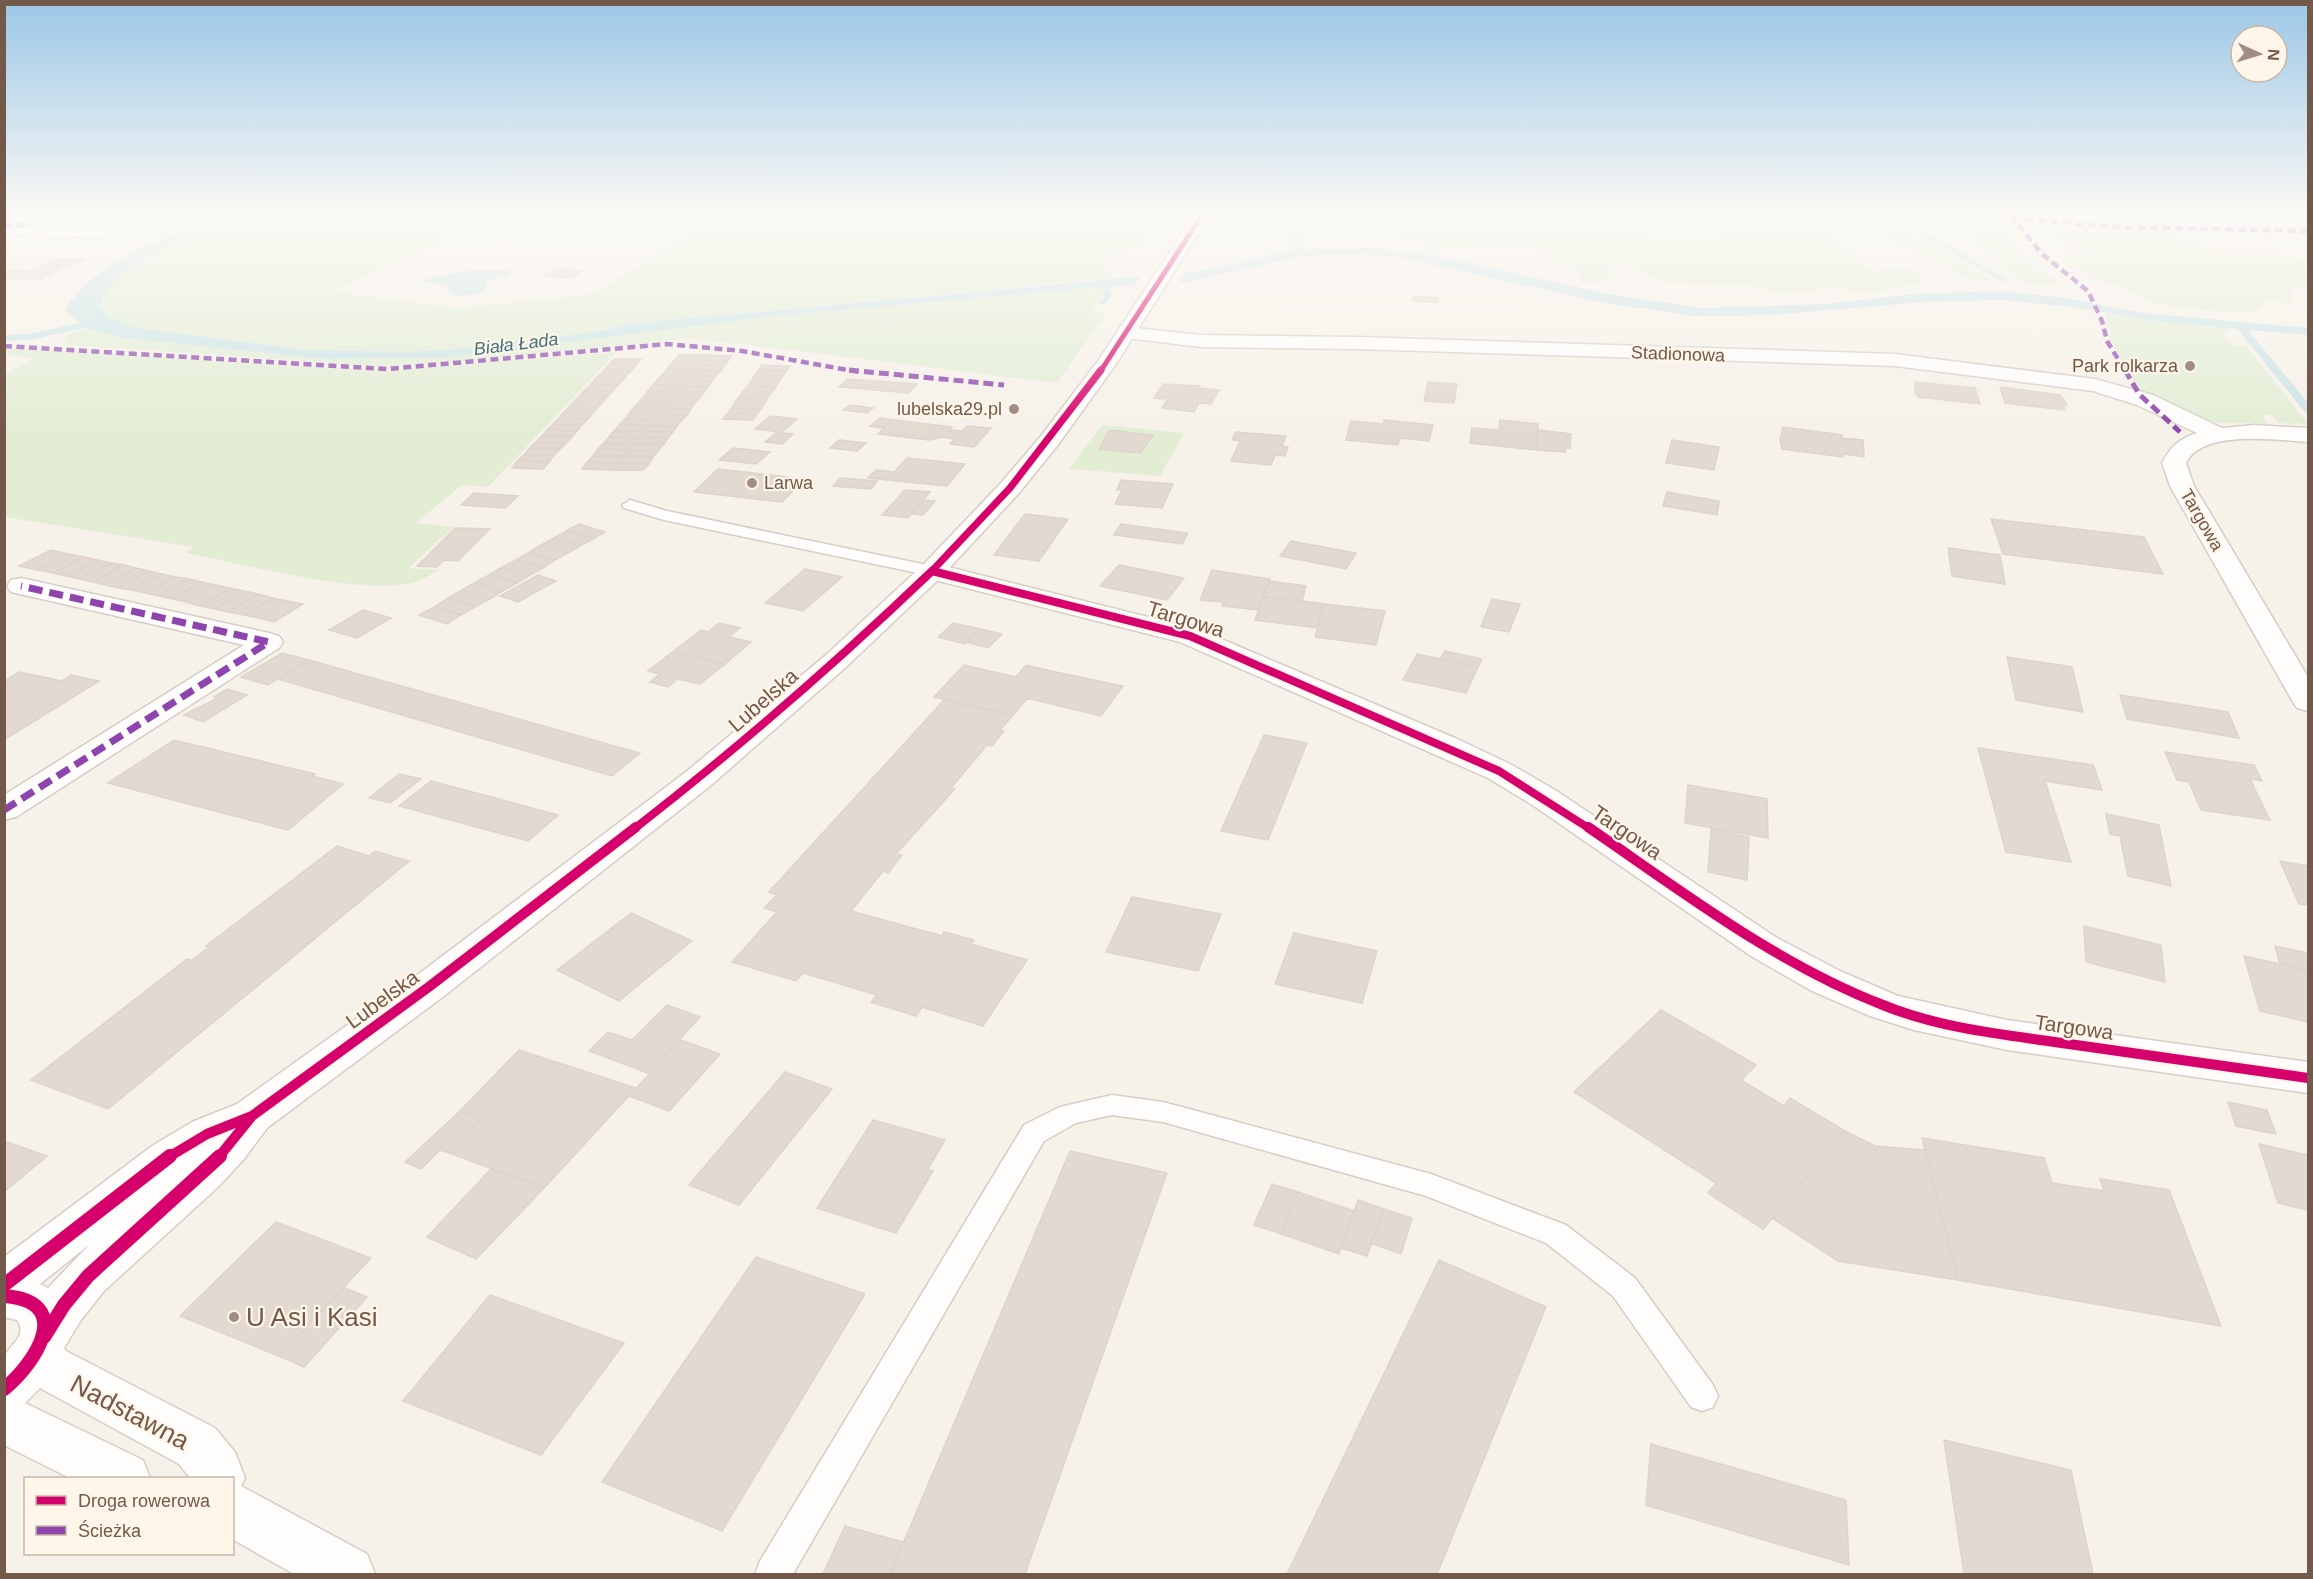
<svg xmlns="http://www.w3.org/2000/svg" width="2313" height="1579" font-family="Helvetica,sans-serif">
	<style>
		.green { fill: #e2edd4 }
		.water { fill: #cbe3e6 }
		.pier { fill: #f6f1e9 }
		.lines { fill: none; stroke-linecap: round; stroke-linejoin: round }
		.stream { fill: #cbe3e6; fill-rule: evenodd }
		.building { fill: #e2d9d0; stroke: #dfd4cb; stroke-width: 1.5 }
		.service-casing { stroke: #d5cec7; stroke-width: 3 }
		.minor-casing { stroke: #d5cec7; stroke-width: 3 }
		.tertiary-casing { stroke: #d5cec7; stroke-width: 3 }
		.service { fill: #fefdfc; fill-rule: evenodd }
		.minor { fill: #fefdfc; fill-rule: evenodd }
		.tertiary { fill: #fefdfc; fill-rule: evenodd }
		.quiet-far2 { stroke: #8e44ad; stroke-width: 4.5; stroke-dasharray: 8 4.5; stroke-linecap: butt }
		.quiet-far1 { stroke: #8e44ad; stroke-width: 5; stroke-dasharray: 10 5; stroke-linecap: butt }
		.quiet { stroke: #8e44ad; stroke-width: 7; stroke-dasharray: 14 7; stroke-linecap: butt }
		.cycleway-far4-casing { stroke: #fff6e9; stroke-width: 8 }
		.cycleway-far3-casing { stroke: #fff6e9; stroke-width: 10 }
		.cycleway-far2-casing { stroke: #fff6e9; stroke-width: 12 }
		.cycleway-far1-casing { stroke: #fff6e9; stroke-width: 14 }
		.cycleway-casing { stroke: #fff6e9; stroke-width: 17 }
		.cycleway-far4 { stroke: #d6006c; stroke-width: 5 }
		.cycleway-far3 { stroke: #d6006c; stroke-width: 7 }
		.cycleway-far2 { stroke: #d6006c; stroke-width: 8 }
		.cycleway-far1 { stroke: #d6006c; stroke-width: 10 }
		.cycleway { stroke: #d6006c; stroke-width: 14 }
		.poi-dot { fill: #a18e82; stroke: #fff6e9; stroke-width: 2 }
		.labels { text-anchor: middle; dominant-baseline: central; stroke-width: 4.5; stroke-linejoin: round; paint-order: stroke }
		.far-water-label { font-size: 18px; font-style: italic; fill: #41747f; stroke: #fff6e9 }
		.far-street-label { font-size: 18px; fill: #73594a; stroke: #fff6e9 }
		.far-poi-label { font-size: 18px; fill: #73594a; stroke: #fff6e9; text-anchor: end }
		.street-label { font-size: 21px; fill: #73594a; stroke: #fff6e9 }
		.near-poi-label { font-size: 26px; fill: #73594a; stroke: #fff6e9; text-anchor: start }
		.near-street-label { font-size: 26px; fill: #73594a; stroke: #fff6e9 }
	</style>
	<rect width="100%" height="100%" fill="#f6f1e9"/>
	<path class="green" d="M241,215H493L334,292L458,308L594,294L707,224L701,223L715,215H1152L1165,219L1144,230L1142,244L1116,252L1103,260L1111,278L626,324L603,331L471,348L409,352L304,350L131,327L106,315L100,306C109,265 204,230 241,215Z
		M562,215H701L681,216L674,222Z
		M1592,215H1883L1992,281L1967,279L1904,244L1862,233L1847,234L1833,239L1836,249L1860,261L1871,271L1905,268L1919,272L1921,284L1872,292L1836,289L1783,292L1747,286L1664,282L1615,261L1606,270L1609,277C1599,283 1592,285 1580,281L1578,268L1552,262L1550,250C1509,241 1468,251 1426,248L1425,242L1439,241L1380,239L1364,235L1361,230L1340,229L1333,225C1376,217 1403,231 1442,229L1444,224L1462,221L1552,233H1609L1670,239L1713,237L1720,224Z
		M2072,215H2195L2174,222L2147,223L2119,222L2109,216Z
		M2229,215H2308V222Z
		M1989,218L2001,220L2012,233L2011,244C2025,259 2041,267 2057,280L2058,286C2042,285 2016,286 2006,270C2000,260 1993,249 1981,243C1961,231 1933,236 1916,220L1968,226L1990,224Z
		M2093,228L2168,234L2185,240L2184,245L2308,260V286L2291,288L2290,303L2266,301L2256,311H2214L2148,302L2135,292L2089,277V273L2072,269L2062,257L2067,254H2098C2082,245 2065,246 2050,237L2054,230L2080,232Z
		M1099,287C1106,298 1098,304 1091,312L1106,313L1057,383L690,338L438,364L376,366L66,345L63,339L74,332L88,329L125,338L323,359L440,358L778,316Z
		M2105,313L2168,323L2230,329L2223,337L2234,346H2246L2308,424L2278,423L2272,415L2262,414L2267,423H2217L2143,396L2109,337L2111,332Z
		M5,348L383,371L617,352L488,487L462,485L416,523L453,527L409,568L437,570C432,573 427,578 421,580C373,600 240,563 186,553L193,547L5,517V374L35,358L5,355Z
		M1102,425L1184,433L1160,476L1069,469Z"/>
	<path class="water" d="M224,215H241C204,230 109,265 100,306L106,315L131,327L304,350L409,352L471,348L603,331L626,324L1202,271L1293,250L1370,248L1433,255L1613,295L1701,308L1826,304L1915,294L1999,291L2072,299L2144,313L2308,328V335L2168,323L2074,307L2002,300L1924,302L1768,315L1696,316L1605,303L1403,258L1365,254L1302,256L1187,282L1099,287L778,316L440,358L323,359L125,338L88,329L65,310C98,257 169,238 224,215Z
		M472,270H506L512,274L485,281L486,291L464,296L450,294L447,285L421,282L428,278Z"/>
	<path class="pier" d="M1188,269L1177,286L1132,288L1143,273Z"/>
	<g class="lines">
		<path class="stream" d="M1890,215H1899L2008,280L2001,282Z
			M1297,231L1301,233L1303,248L1296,255L1292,253L1295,248L1293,233Z
			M1103,281L1107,283L1112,296L1103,305L1099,302L1104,296L1099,283Z
			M99,319L103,322L102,324L29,340L4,341V335L29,334Z
			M2236,323H2242L2308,403V412L2304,411L2236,327Z"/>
	</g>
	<path class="building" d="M56,259H85L71,266L45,265Z
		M45,265H68L41,279H4V270L33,271Z
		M558,268L583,271L570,278L544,276Z
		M1414,296L1439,298L1438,303L1413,301Z
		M679,355H706L702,360H675Z
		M706,355L732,356L728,361L702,360Z
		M614,359H641L637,364H610Z
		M675,360H702L697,365H670Z
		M702,360L728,361L724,366L697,365Z
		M610,364H637L632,370L605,369Z
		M670,365H697L693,370H666Z
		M697,365L724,366L721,371L693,370Z
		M762,365L790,366L786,371L759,370Z
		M605,369L632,370L627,375L600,374Z
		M666,370H693L689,375H662Z
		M693,370L721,371L716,376L689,375Z
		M759,370L786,371L783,376L755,375Z
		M600,374L627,375L623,380L595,379Z
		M662,375H689L685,381L657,380Z
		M689,375L716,376L712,381H685Z
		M755,375L783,376L779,381H751Z
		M595,379L623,380L618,385H590Z
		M847,379L917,384L909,393L839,387Z
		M657,380L685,381L680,386L653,385Z
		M685,381H712L708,387L680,386Z
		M751,381H779L776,387L748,386Z
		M1428,382L1457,384L1454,403L1424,401Z
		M1915,382L1975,388L1980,404L1918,397L1915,392Z
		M1163,384L1200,386L1199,388L1219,390L1211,404L1199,403L1194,412L1162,408L1168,399L1154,398Z
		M590,385H618L613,391L585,390Z
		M653,385L680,386L676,391H648Z
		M680,386L708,387L704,392L676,391Z
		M748,386L776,387L772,392L743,391Z
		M2000,387L2060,395L2067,405H2063L2065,410L2005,403Z
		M585,390L613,391L608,396L580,395Z
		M648,391H676L672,397L644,396Z
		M676,391L704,392L700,398L672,397Z
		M743,391L772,392L768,397H739Z
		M580,395L608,396L603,402L574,401Z
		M644,396L672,397L667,402H639Z
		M672,397L700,398L695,403L667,402Z
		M739,397H768L765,403L735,402Z
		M574,401L603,402L598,407H569Z
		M639,402H667L662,408L634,407Z
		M667,402L695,403L691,409L662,408Z
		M735,402L765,403L761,409L732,408Z
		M850,405L873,408L867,413L843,410Z
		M569,407H598L593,413L564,412Z
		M634,407L662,408L658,414L629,413Z
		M662,408L691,409L687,415L658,414Z
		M732,408L761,409L757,414H727Z
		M564,412L593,413L588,419L559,418Z
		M629,413L658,414L653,420L625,419Z
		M658,414L687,415L682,420H653Z
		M727,414H757L753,420L723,419Z
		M770,416L797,419L782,432L755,429Z
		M559,418L588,419L582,425L553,424Z
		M880,418L952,427L949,430L962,431L955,439L942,437L929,440L878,434L884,428L870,426Z
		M625,419L653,420L648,426L619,425Z
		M653,420H682L677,426H648Z
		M1384,420L1433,425L1429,441L1400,438L1398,445L1346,440L1351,421L1383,424Z
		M1500,420L1538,424L1536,450L1470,443L1472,428L1499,430Z
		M553,424L582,425L577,431L547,430Z
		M619,425L648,426L643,431H614Z
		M648,426H677L673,432L643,431Z
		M967,426L991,428L974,447L950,444Z
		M1783,427L1842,435V438L1863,440L1864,457L1843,454V457L1782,449L1780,440Z
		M547,430L577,431L572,437L542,436Z
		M1110,430L1153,435L1141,453L1099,449Z
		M1538,430L1571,434L1570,448H1565V452L1536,450Z
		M614,431H643L638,438L609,437Z
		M643,431L673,432L668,438H638Z
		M777,432L793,434L782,444L765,442Z
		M1236,432L1286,436L1282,446L1288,447L1285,456L1275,455L1271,465L1231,461L1240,441L1232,440Z
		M542,436L572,437L566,443L536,442Z
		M609,437L638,438L634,444L604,443Z
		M638,438H668L664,444H634Z
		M839,440L866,443L857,451L830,448Z
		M1672,440L1719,447L1714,470L1666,463Z
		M536,442L566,443L560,449L530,448Z
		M604,443L634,444L628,450L598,449Z
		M634,444H664L658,451L628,450Z
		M530,448L560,449L554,455H524Z
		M733,448L770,452L756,464L719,460Z
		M598,449L628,450L623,456H593Z
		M628,450L658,451L653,457L623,456Z
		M524,455H554L549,462L517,461Z
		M593,456H623L618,463L587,462Z
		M623,456L653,457L649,464L618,463Z
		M907,458L947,462L965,464L947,486L887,480Z
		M517,461L549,462L543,469L512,468Z
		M587,462L618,463L613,470L582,469Z
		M618,463L649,464L643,470H613Z
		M718,469L805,479L782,502L694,492Z
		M876,470L894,472L887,480L868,478Z
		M840,478L877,481L871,489L833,486Z
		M1121,480L1173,484L1162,508L1115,504L1122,490H1117Z
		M905,490L930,492L908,518L882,515Z
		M1667,492L1719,501L1717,515L1663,506Z
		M474,493L518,496L505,508L461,505Z
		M924,500L935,501L923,515L912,514Z
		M1025,514L1068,519L1039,561L994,555Z
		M1991,519L2144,537L2163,574L2003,554Z
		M579,524L605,532L593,539L566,531Z
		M1121,524L1188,533L1182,544L1114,535Z
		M455,528L490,529L458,561L444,560L437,567L417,566Z
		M566,531L593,539L580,546L554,538Z
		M554,538L580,546L568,553L541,545Z
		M1291,541L1356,553L1346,569L1280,556Z
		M541,545L568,553L555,560L528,553Z
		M1948,548L2000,555L2005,584L1952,576Z
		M51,550L69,554L37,570L19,566Z
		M528,553L555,560L543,568L516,560Z
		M69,554L84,557L53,573L37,570Z
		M84,557L98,560L66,576L53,573Z
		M98,560L111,563L80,579L66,576Z
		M516,560L543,568L530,575L502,567Z
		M111,563L124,565L93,582L80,579Z
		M124,565L136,568L105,585L93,582Z
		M1119,565L1184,578L1167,600L1100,586Z
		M502,567L530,575L517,583L489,575Z
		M136,568L149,571L119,588L105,585Z
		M805,569L842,577L803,611L765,603Z
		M1212,570L1270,579L1259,610L1222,606L1223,602L1200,600Z
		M149,571L162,574L131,590L119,588Z
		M162,574L176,577L145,593L131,590Z
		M489,575L517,583L503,591L476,582Z
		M538,575L556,581L518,602L500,596Z
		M176,577L189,579L159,596L145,593Z
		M189,579L202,582L172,599L159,596Z
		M1268,581L1306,586L1302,601L1263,596Z
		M202,582L216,585L186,602L172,599Z
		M476,582L503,591L490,599L462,590Z
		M216,585L230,588L200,606L186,602Z
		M230,588L244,591L214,609L200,606Z
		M462,590L490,599L475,607L448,598Z
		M244,591L258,594L228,612L214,609Z
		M258,594L273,598L244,615L228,612Z
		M1263,596L1325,604L1317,628L1255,620Z
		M273,598L288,601L258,618L244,615Z
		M448,598L475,607L461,615L434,607Z
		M1492,599L1520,604L1509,632L1481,627Z
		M288,601L303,604L274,622L258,618Z
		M1325,604L1385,611L1376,645L1315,637Z
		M434,607L461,615L447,624L419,615Z
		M363,610L391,618L357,638L329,630Z
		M719,623L740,628L729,637L751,642L725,664L674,651L701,630L708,632Z
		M953,623L980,629L965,644L938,637Z
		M980,629L1002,634L988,648L966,642Z
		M674,651L725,664L700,684L677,679L668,687L650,682L660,674L648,671Z
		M1445,651L1482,659L1478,667L1440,659Z
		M282,653L309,660L268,685L241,677Z
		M1417,654L1478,667L1466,693L1403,680Z
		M2007,657L2072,667L2083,712L2016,700Z
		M309,660L640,753L612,776L278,679Z
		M964,665L1016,677L1026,665L1051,671L1013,715L934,697Z
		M1051,671L1123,686L1101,716L1027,698Z
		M19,672L62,681L71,675L99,681L4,740V681Z
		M227,689L247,695L203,722L184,715L218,698L214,697Z
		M2120,695L2228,712L2239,738L2127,719Z
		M944,700L1013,715L1000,730L1004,731L992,746L987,745L951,788L955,789L896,854L902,855L888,873L883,871L851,911L942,936L944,932L974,940L971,944L1027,960L983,1026L922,1007L916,1016L871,1002L877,995L803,973L796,981L732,962L777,912L764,908L777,895L769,892Z
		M1264,735L1307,743L1268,840L1221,831Z
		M174,740L315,774L312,776L343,784L288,830L108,783Z
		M1978,748L2093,765L2102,790L2045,781L2071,862L2006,852Z
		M2165,752L2254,765L2262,781L2250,779L2270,820L2201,810L2189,782L2177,780Z
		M399,774L421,779L390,803L369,798Z
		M431,781L558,815L528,841L399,806Z
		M1688,785L1767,799L1768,838L1685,823Z
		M2106,814L2159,825L2171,886L2128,876L2120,836L2110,834Z
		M1711,829L1749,837L1747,880L1708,872Z
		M337,846L369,856L375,851L409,861L108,1109L31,1080L187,959L192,960L209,947L206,946Z
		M2280,861L2308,866V905L2299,904Z
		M1132,897L1221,914L1198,971L1106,952Z
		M631,913L692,941L619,1001L557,970Z
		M2084,926L2161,945L2165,982L2086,962Z
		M1294,933L1377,951L1362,1003L1275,984Z
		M2275,946L2308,953V970L2280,964Z
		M2244,956L2308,970V1022L2260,1011Z
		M667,1005L700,1017L648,1073L589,1051L608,1032L632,1040Z
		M1661,1010L1756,1065L1741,1080L1784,1106L1790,1098L1845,1131L1763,1229L1708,1193L1716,1183L1574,1092Z
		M681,1040L720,1054L669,1111L629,1096Z
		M519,1050L636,1088L544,1188L449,1153L482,1119L460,1111Z
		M785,1072L832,1089L739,1205L689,1185Z
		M2228,1102L2267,1110L2276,1134L2236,1126Z
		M460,1111L482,1119L449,1153L440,1150L421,1169L405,1162Z
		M873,1120L945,1140L928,1169L933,1171L896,1233L817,1208Z
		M1845,1131L1875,1146L1925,1150L1958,1280L1838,1261L1772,1218Z
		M1922,1138L2044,1158L2052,1183L2104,1191L2100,1179L2169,1190L2221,1326L1958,1280Z
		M4,1141L47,1156L4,1192Z
		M2259,1144L2308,1155V1210L2278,1203Z
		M1070,1151L1167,1173L1025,1574H890Z
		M491,1169L544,1188L476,1259L427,1237Z
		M1272,1184L1298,1192L1282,1234L1254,1225Z
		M1298,1192L1354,1211L1339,1254L1282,1234Z
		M1358,1200L1384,1209L1367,1256L1341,1248Z
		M1384,1209L1412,1218L1401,1254L1371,1243Z
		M276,1222L371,1258L279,1356L180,1316Z
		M756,1257L865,1294L722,1531L602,1482Z
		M1439,1260L1546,1307L1437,1574H1287Z
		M343,1287L367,1297L304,1367L279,1356Z
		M490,1295L624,1343L541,1455L403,1401Z
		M1944,1440L2071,1470L2093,1574H1964Z
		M1651,1444L1846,1500L1849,1565L1646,1505Z
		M845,1526L903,1542L890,1574H823Z"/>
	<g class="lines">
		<g class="service-casing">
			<path id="service" d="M630,500L667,511L932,566L940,571L932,576L664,520L624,508L622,505Z
				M1112,1095L1163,1102L1431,1174L1566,1225L1635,1278L1713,1385L1718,1396L1713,1407L1702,1411L1691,1407L1613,1296L1546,1243L1426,1196L1163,1122L1112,1115L1076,1123L1044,1141L793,1574H755L760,1561L1024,1125L1060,1107Z"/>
		</g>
		<g class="minor-casing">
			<path id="minor" d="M4,225L102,227L110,232L102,237L4,235Z
				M1126,327L1201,335L1358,337L1895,354L2095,379L2153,395L2222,428L2254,425L2308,428V442C2276,440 2202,429 2186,463L2194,486L2308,677V711L2297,708L2293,702L2170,486L2162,463C2171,446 2179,439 2197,433L2137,405L2093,391L1895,366L1358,349L1201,347L1119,337L1116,333Z
				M932,563L1200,630L1455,738L1510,764L1555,790L1777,938L1840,971L1898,996L2007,1020L2308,1062V1093L2007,1050L1914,1030L1870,1016L1812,991L1751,956L1531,804L1488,778L1180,642L923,577L919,571L923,565Z
				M21,578L269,633L279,636L283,642L279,648L16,817L4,820V795L244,645L11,592L7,586L11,580Z"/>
		</g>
		<g class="tertiary-casing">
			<path id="tertiary" d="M1194,215H1210L1116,364L1057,446L1019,493L941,577L846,667L710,786L444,996L267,1128L244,1159L218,1187L104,1291L81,1320L64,1348L66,1351L215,1428L235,1452L245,1478L241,1486L367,1554L375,1574H294L232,1539V1478H190L179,1464L40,1388L25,1403L143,1460L150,1478H70L4,1445C4,1431 1,1365 5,1356C10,1344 28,1336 17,1320L4,1317V1257L152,1146L192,1122L237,1104L416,976L686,772L826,655L923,565L1001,483L1041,436L1098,361ZM90,1244L48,1288L40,1284Z"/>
		</g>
		<use href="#service" class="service"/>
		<use href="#minor" class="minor"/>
		<use href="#tertiary" class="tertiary"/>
		<path class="quiet-far2" d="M2011,215L2042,254L2088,291L2102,321L2107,341L2126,372
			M2013,218L2114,227L2308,231
			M4,225H30
			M4,346L387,369L667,344L742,351L859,372"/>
		<path class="quiet-far1" d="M849,370L1004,385
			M2125,370L2139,394L2180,432"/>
		<path class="quiet" d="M4,810L269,642L21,586"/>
		<g class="cycleway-far4-casing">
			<path id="cycleway-far4" d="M1100,372L1202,215"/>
		</g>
		<g class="cycleway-far3-casing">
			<path id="cycleway-far3" d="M932,571L936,572
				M931,572L1010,488L1101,370"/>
		</g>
		<g class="cycleway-far2-casing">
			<path id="cycleway-far2" d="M932,571L1190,636L1499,771L1590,829
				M634,829C738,748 837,662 932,571"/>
		</g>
		<g class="cycleway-far1-casing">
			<path id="cycleway-far1" d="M1588,827C1683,892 1775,963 1883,1005C1941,1029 2008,1035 2069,1044C2149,1055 2228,1067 2308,1078
				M167,1158L207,1134L252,1116L430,986L636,827
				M218,1158L252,1116"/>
		</g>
		<g class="cycleway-casing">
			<path id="cycleway" d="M4,1285L170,1156
				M4,1296C75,1301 37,1362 4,1389
				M44,1337L64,1305L88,1276L220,1156"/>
		</g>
		<use href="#cycleway-far4" class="cycleway-far4"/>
		<use href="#cycleway-far3" class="cycleway-far3"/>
		<use href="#cycleway-far2" class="cycleway-far2"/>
		<use href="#cycleway-far1" class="cycleway-far1"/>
		<use href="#cycleway" class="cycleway"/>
	</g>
	<linearGradient id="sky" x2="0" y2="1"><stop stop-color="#9cc7e7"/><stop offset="0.49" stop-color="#fbf9f5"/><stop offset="1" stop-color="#fbf9f5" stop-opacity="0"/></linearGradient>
	<rect width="2313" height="436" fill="url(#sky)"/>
	<g class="poi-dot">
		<circle cx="2190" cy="366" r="6"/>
		<circle cx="1014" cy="409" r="6"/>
		<circle cx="752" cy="483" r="6"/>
		<circle cx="234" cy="1317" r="6"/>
	</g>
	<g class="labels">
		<g class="far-water-label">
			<text transform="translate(516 344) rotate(-7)">Biała Łada</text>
		</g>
		<g class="far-street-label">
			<text transform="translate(1678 354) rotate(2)">Stadionowa</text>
			<text transform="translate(2202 520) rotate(60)">Targowa</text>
		</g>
		<g class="far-poi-label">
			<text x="2178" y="366">Park rolkarza</text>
			<text x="1002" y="409">lubelska29.pl</text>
			<text x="764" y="483" text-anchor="start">Larwa</text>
		</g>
		<g class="street-label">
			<text transform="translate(1186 619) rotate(17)">Targowa</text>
			<text transform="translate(763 700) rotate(-41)">Lubelska</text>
			<text transform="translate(1627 832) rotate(34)">Targowa</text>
			<text transform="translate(382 999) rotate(-36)">Lubelska</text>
			<text transform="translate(2074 1027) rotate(8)">Targowa</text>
		</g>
		<g class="near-poi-label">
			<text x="246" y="1317">U Asi i Kasi</text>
		</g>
		<g class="near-street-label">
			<text transform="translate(130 1412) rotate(28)">Nadstawna</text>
		</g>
	</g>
	<rect width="2313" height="1579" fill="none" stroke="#73594a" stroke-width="12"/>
	<rect x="24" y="1477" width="210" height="78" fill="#fff6e9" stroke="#c7b7a9" stroke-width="1.5"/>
	<rect x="36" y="1496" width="30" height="9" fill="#d6006c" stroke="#c7b7a9" stroke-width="1.5"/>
	<text x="78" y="1507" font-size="18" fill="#73594a">Droga rowerowa</text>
	<rect x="36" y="1526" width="30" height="9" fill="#8e44ad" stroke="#c7b7a9" stroke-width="1.5"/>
	<text x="78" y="1537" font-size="18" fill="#73594a">Ścieżka</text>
	<g transform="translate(2259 54) rotate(94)"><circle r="28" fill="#fff6e9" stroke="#c7b7a9" stroke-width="1.5"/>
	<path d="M0-4.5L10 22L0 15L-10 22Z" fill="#a18e82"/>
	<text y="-9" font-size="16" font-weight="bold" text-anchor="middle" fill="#73594a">N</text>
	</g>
</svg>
